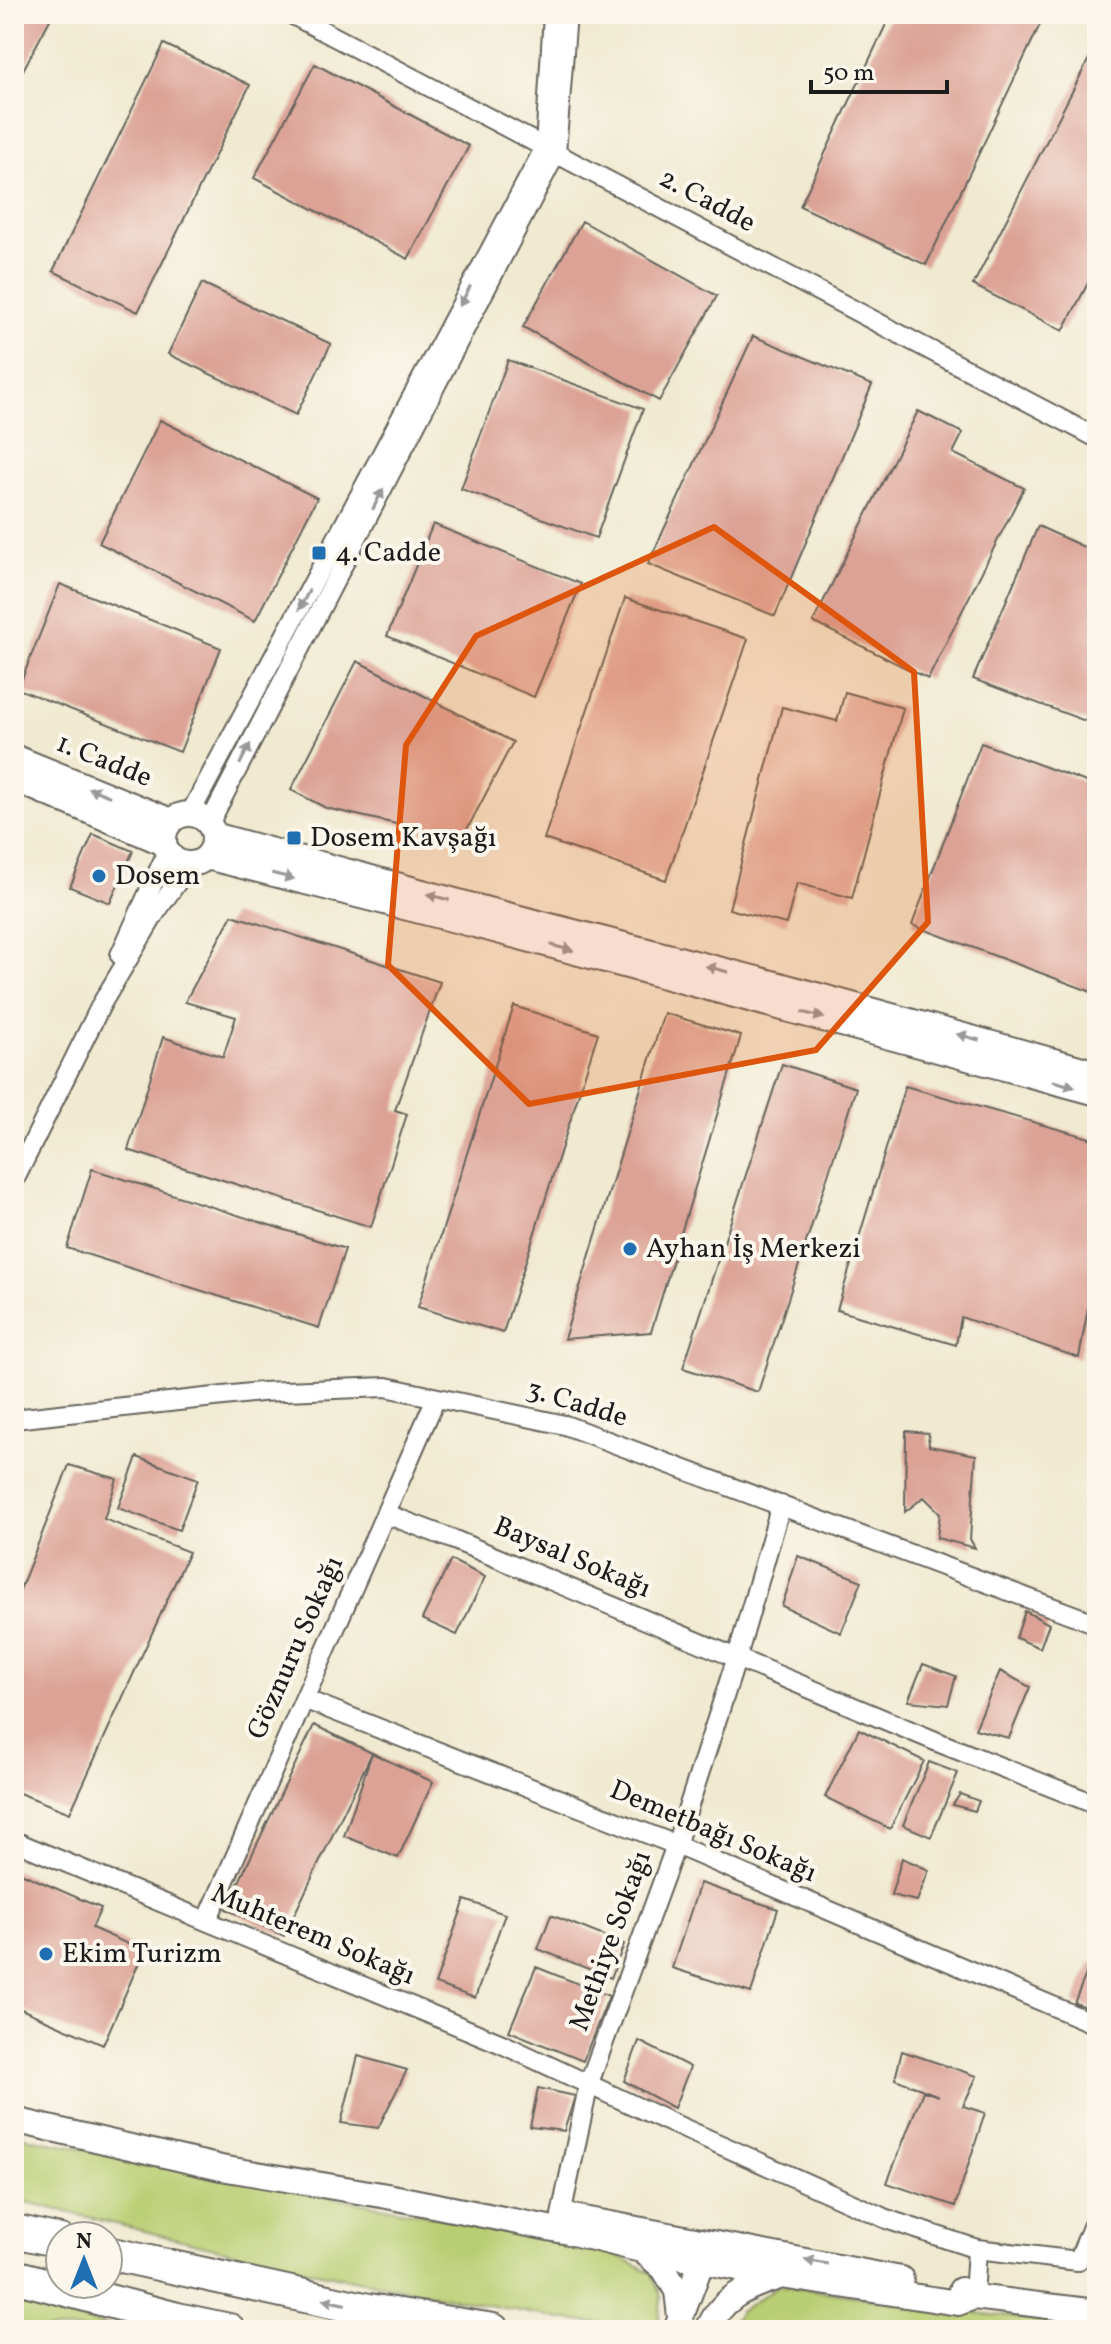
<svg xmlns="http://www.w3.org/2000/svg" width="1111" height="2344" font-family="Vollkorn,serif">
	<style>
		.green { fill: #b9ce72; stroke: #6a7547; stroke-width: 2 }
		.building { fill: #dca295 }
		.lines { fill: none; stroke-linecap: round; stroke-linejoin: round }
		.street-casing { stroke: #66645b; stroke-width: 22 }
		.secondary-casing { stroke: #66645b; stroke-width: 28 }
		.highway-casing { stroke: #66645b; stroke-width: 36 }
		.street { stroke: #fff; stroke-width: 18 }
		.secondary { stroke: #fff; stroke-width: 24 }
		.highway { stroke: #fff; stroke-width: 32 }
		.oneway { fill: #999 }
		.marked { fill: #de560d; fill-opacity: 0.2; stroke: #de560d; stroke-width: 6; stroke-linejoin: round }
		.poi-dot { fill: #1f6fb2; stroke: #fbf7ec; stroke-width: 3 }
		.labels { text-anchor: middle; dominant-baseline: central; stroke-width: 8; stroke-linejoin: round; paint-order: stroke }
		.street-label { font-size: 28px; fill: #1c1c1c; stroke: #fbf7ec }
		.poi-label { font-size: 28px; fill: #1c1c1c; stroke: #fbf7ec; text-anchor: start }
	</style>
	<rect width="100%" height="100%" fill="#fbf7ec"/>
	<filter id="ink" filterUnits="userSpaceOnUse"><feTurbulence type="fractalNoise" baseFrequency=".0125" numOctaves="2"/><feDisplacementMap in="SourceGraphic" scale="16" xChannelSelector="R" yChannelSelector="G"/><feConvolveMatrix kernelMatrix="1 2 1 2 8 2 1 2 1" color-interpolation-filters="sRGB"/></filter>
	<filter id="wash" filterUnits="userSpaceOnUse"><feTurbulence type="fractalNoise" baseFrequency=".006" numOctaves="4" result="noise"/><feDisplacementMap in="SourceGraphic" scale="32" xChannelSelector="R" yChannelSelector="G"/><feGaussianBlur stdDeviation="1.8" result="paint"/><feColorMatrix in="noise" values="0 0 0 0 0 0 0 0 0 0 0 0 0 0 0 0 0 1.4 0 .05"/><feComposite in="paint" operator="in"/></filter>
	<g filter="url(#wash)">
		<rect width="100%" height="100%" fill="#f0ead1"/>
		<path class="green" d="M14,2135L607,2250L652,2273L661,2297L658,2330L567,2320L295,2268L14,2199Z
			M779,2285L956,2311L1097,2326V2330H727L739,2312Z
			M14,2303L28,2306L123,2330H14Z"/>
		<g id="blocks">
			<path class="building" d="M14,14H53L14,87Z
				M891,14H1045L926,265L800,206Z
				M1097,43V266L1063,331L973,285Z
				M164,44L250,85L138,312L53,271Z
				M315,64L469,146L408,259L254,178Z
				M582,221L717,296L659,401L523,327Z
				M202,283L331,344L296,415L168,354Z
				M753,336L872,385L775,616L648,564Z
				M508,360L643,409L596,538L461,489Z
				M918,411L963,433L953,453L1024,488L928,679L813,622Z
				M160,420L317,498L255,621L99,543Z
				M433,524L581,584L534,697L387,636Z
				M1038,526L1097,553V697L1088,722L973,679Z
				M60,584L221,648L180,752L18,689Z
				M625,598L748,639L666,880L544,839Z
				M357,661L513,742L462,839L326,808L291,790Z
				M845,692L903,708L852,898L797,883L786,924L729,909L782,707L837,721Z
				M981,743L1097,786V994L912,925Z
				M93,834L133,851L110,903L70,887Z
				M232,915L440,982L395,1110L407,1114L371,1227L128,1150L163,1037L223,1057L236,1017L185,1002Z
				M514,1006L598,1033L503,1333L418,1307Z
				M664,1013L741,1036L651,1332L564,1339Z
				M782,1064L856,1088L758,1392L683,1368Z
				M905,1086L1097,1140V1258L1079,1358L961,1317L956,1345L837,1310Z
				M92,1169L345,1249L319,1328L67,1248Z
				M906,1431L928,1433L929,1446L976,1455L970,1539L975,1548L937,1538L940,1513L924,1497L905,1512Z
				M137,1457L198,1479L179,1530L118,1508Z
				M69,1465L117,1479L104,1519L189,1552L70,1813L14,1791V1605Z
				M798,1556L862,1581L841,1633L782,1606Z
				M451,1560L485,1577L457,1635L422,1619Z
				M1025,1611L1049,1624L1040,1648L1016,1638Z
				M923,1664L956,1676L948,1705L908,1701Z
				M1000,1671L1030,1687L1009,1738L975,1729Z
				M314,1725L372,1753L433,1782L398,1858L344,1836L372,1753L284,1936L226,1909Z
				M859,1729L924,1761L890,1829L825,1797Z
				M929,1762L958,1773L931,1837L903,1825Z
				M960,1794L979,1801L975,1811L953,1805Z
				M902,1858L929,1870L917,1901L891,1895Z
				M14,1870L101,1908L92,1928L144,1951L103,2045L14,2006Z
				M700,1883L778,1909L751,1993L672,1968Z
				M465,1900L505,1914L475,1998L435,1984Z
				M551,1915L624,1944L611,1978L538,1949Z
				M1091,1962L1097,1964V2010L1074,2003Z
				M536,1967L609,1996L583,2061L509,2031Z
				M639,2041L690,2067L674,2108L624,2081Z
				M902,2051L977,2076L963,2106L985,2113L955,2206L887,2183L923,2091L939,2096L895,2079Z
				M358,2056L407,2070L378,2128L341,2123Z
				M538,2088L575,2096L564,2131L530,2127Z"/>
		</g>
	</g>
	<g filter="url(#ink)">
		<use href="#blocks" fill-opacity="0" stroke="#66645b" stroke-width="2"/>
		<g class="lines">
			<g class="street-casing">
				<path id="street" d="M291,14L1097,438
					M190,814L545,147L553,14
					M209,824L556,153L567,14
					M120,955L167,852
					M14,1181L102,1003L156,912L189,865
					M14,1419L260,1392L386,1387L565,1425L1097,1624
					M386,1514L452,1539L940,1743L1097,1805
					M304,1699L676,1845L1097,2025
					M14,1841L502,2044L665,2120L889,2220L977,2249L1078,2261L1097,2215
					M207,1921L436,1398
					M561,2215L589,2083L676,1845L737,1657L781,1505
					M974,2297L977,2249"/>
			</g>
			<g class="secondary-casing">
				<path id="secondary" d="M14,757L171,821
					M14,779L164,843
					M164 839a25 25 0 1 1 50 0a25 25 0 1 1-50 0Z
					M214,835L488,910L780,985L1097,1073
					M207,857L483,927L1097,1093
					M14,2120L221,2168L387,2196L569,2232L641,2250L781,2276L958,2303L974,2297
					M568,2216L901,2279
					M643,2251L664,2269L677,2291L680,2317
					M961,2290L974,2297L1097,2312
					M676,2330L708,2245
					M708,2330C720,2299 746,2287 776,2278"/>
			</g>
			<g class="highway-casing">
				<path id="highway" d="M14,2231L60,2241
					M108,2253L369,2310L493,2330
					M14,2276L177,2319L229,2330"/>
			</g>
			<use href="#street" class="street"/>
			<use href="#secondary" class="secondary"/>
			<use href="#highway" class="highway"/>
		</g>
		<defs><path id="oneway-solid" d="M-6-.8H1V-3.2L6.5 0L1 3.2V.8H-6Z" transform="scale(2)"/></defs>
		<g class="oneway">
			<use href="#oneway-solid" transform="translate(465 296) rotate(118)"/>
			<use href="#oneway-solid" transform="translate(378 499) rotate(-63)"/>
			<use href="#oneway-solid" transform="translate(304 600) rotate(118)"/>
			<use href="#oneway-solid" transform="translate(245 754) rotate(-63)"/>
			<use href="#oneway-solid" transform="translate(99 792) rotate(-158)"/>
			<use href="#oneway-solid" transform="translate(283 876) rotate(14)"/>
			<use href="#oneway-solid" transform="translate(438 897) rotate(-165)"/>
			<use href="#oneway-solid" transform="translate(562 948) rotate(15)"/>
			<use href="#oneway-solid" transform="translate(717 969) rotate(-165)"/>
			<use href="#oneway-solid" transform="translate(813 1015) rotate(15)"/>
			<use href="#oneway-solid" transform="translate(968 1037) rotate(-165)"/>
			<use href="#oneway-solid" transform="translate(1064 1084) rotate(15)"/>
			<use href="#oneway-solid" transform="translate(816 2262) rotate(-170)"/>
			<use href="#oneway-solid" transform="translate(334 2302) rotate(-168)"/>
		</g>
	</g>
	<path class="marked" d="M714,527L914,672L928,922L816,1050L529,1104L388,965L406,745L476,636Z"/>
	<g class="poi-dot">
		<rect x="311" y="545" width="16" height="16" rx="4"/>
		<rect x="286" y="830" width="16" height="16" rx="4"/>
		<circle cx="99" cy="876" r="8"/>
		<circle cx="630" cy="1249" r="8"/>
		<circle cx="46" cy="1954" r="8"/>
	</g>
	<g class="labels">
		<g class="street-label">
			<text transform="translate(707 201) rotate(28)">2. Cadde</text>
			<text transform="translate(104 761) rotate(22)">1. Cadde</text>
			<text transform="translate(577 1404) rotate(17)">3. Cadde</text>
			<text transform="translate(572 1558) rotate(23)">Baysal Sokağı</text>
			<text transform="translate(296 1648) rotate(-66)">Göznuru Sokağı</text>
			<text transform="translate(713 1832) rotate(23)">Demetbağı Sokağı</text>
			<text transform="translate(313 1935) rotate(23)">Muhterem Sokağı</text>
			<text transform="translate(611 1941) rotate(-70)">Methiye Sokağı</text>
		</g>
		<g class="poi-label">
			<text x="335" y="553">4. Cadde</text>
			<text x="310" y="838">Dosem Kavşağı</text>
			<text x="115" y="876">Dosem</text>
			<text x="646" y="1249">Ayhan İş Merkezi</text>
			<text x="62" y="1954">Ekim Turizm</text>
		</g>
	</g>
	<rect width="1111" height="2344" fill="none" stroke="#fbf7ec" stroke-width="48"/>
	<g transform="translate(84 2260)"><circle r="38" fill="#fbf7ec" stroke="#a29f99" stroke-width="2"/>
	<path d="M0-6L14 30L0 20L-14 30Z" fill="#1f6fb2"/>
	<text y="-12" font-size="22" font-weight="bold" text-anchor="middle" fill="#1c1c1c">N</text>
	</g>
	<path d="M811 80v12h136v-12" fill="none" stroke="#1c1c1c" stroke-width="4"/>
	<text x="823" y="80" font-size="24" fill="#1c1c1c" stroke="#fbf7ec" stroke-width="6" paint-order="stroke">50 m</text>
</svg>
